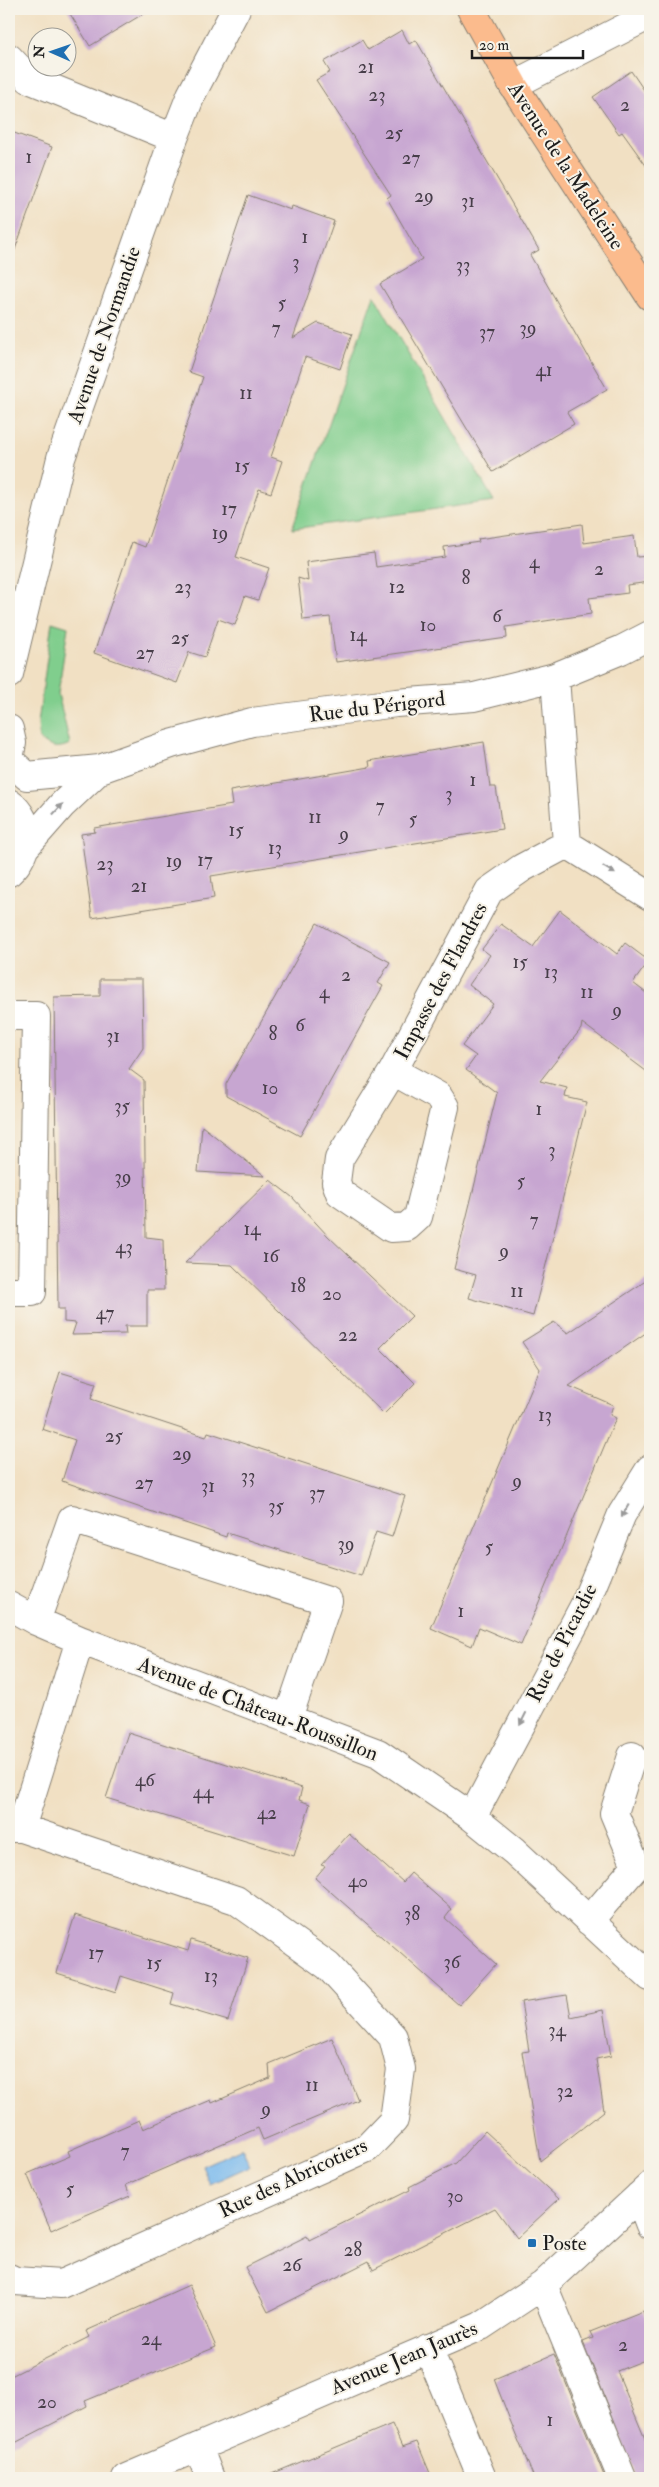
<svg xmlns="http://www.w3.org/2000/svg" width="659" height="2487" font-family="'IM FELL Double Pica',serif">
	<style>
		.green { fill: #80ce8d; stroke: #4e7554 }
		.water { fill: #79b9ed; stroke: #4a6a84 }
		.building { fill: #c7a6d1 }
		.lines { fill: none; stroke-linecap: round; stroke-linejoin: round }
		.minor-casing { stroke: #867e70; stroke-width: 30 }
		.major-casing { stroke: #867e70; stroke-width: 30 }
		.minor { stroke: #fff; stroke-width: 28 }
		.major { stroke: #fbbb8d; stroke-width: 28 }
		.oneway { fill: #999 }
		.poi-dot { fill: #1f6fb2; stroke: #f7f3e8; stroke-width: 2 }
		.labels { text-anchor: middle; dominant-baseline: central; stroke-width: 4; stroke-linejoin: round; paint-order: stroke }
		.number-label { font-size: 19px; fill: #473e49 }
		.street-label { font-size: 21px; fill: #1c1c1c; stroke: #f7f3e8 }
		.poi-label { font-size: 21px; fill: #1c1c1c; stroke: #f7f3e8; text-anchor: start }
	</style>
	<rect width="100%" height="100%" fill="#f7f3e8"/>
	<filter id="ink" filterUnits="userSpaceOnUse"><feTurbulence type="fractalNoise" baseFrequency=".02" numOctaves="2"/><feDisplacementMap in="SourceGraphic" scale="10" xChannelSelector="R" yChannelSelector="G"/><feConvolveMatrix kernelMatrix="1 2 1 2 8 2 1 2 1" color-interpolation-filters="sRGB"/></filter>
	<filter id="wash" filterUnits="userSpaceOnUse"><feTurbulence type="fractalNoise" baseFrequency=".0096" numOctaves="4" result="noise"/><feDisplacementMap in="SourceGraphic" scale="20" xChannelSelector="R" yChannelSelector="G"/><feGaussianBlur stdDeviation="1.12" result="paint"/><feColorMatrix in="noise" values="0 0 0 0 0 0 0 0 0 0 0 0 0 0 0 0 0 1.4 0 .05"/><feComposite in="paint" operator="in"/></filter>
	<g filter="url(#wash)">
		<rect width="100%" height="100%" fill="#f1e0c3"/>
		<path class="green" d="M374,295L494,501L292,529Z
			M52,622L68,627L58,694L70,744C57,750 50,748 39,739L38,723Z"/>
		<path class="water" d="M242,2148L250,2166L210,2184L202,2166Z"/>
		<g id="blocks">
			<path class="building" d="M67,9H151L90,46Z
				M402,30L409,44L416,40L539,250L530,255L607,389L567,412L574,424L493,472L380,284L422,259L387,198L391,195L316,80L330,72L324,62L362,40L368,50Z
				M631,71L650,99V171L622,132L619,134L593,97Z
				M9,131L52,147L13,255L9,254Z
				M248,195L291,210L292,206L334,221L293,338L318,323L352,334L340,369L305,357L271,457L282,461L271,493L259,489L236,557L269,568L258,600L245,596L235,625L218,619L205,657L189,652L177,683L94,653L132,542L145,547L203,377L189,372Z
				M582,524L584,543L634,536L637,557L650,556V582L627,585L628,593L589,598L591,614L506,627L507,638L336,662L330,617L303,620L298,578L308,581L306,562L374,553L376,567L411,562L445,557L444,547L479,542L478,539Z
				M484,742L490,787H496L502,829L211,876L214,898L92,918L81,834L95,832L94,828L232,805L230,791L370,767L369,761Z
				M560,910L617,954L625,943L649,961L633,983L650,996V1074L582,1023L581,1029L540,1081L567,1088L565,1097L587,1102L533,1316L469,1298L476,1275L454,1269L497,1093L466,1070L476,1056L462,1046L493,1004L469,985L490,955L482,949L501,924L533,947Z
				M317,923L390,962L378,983L383,986L300,1136L226,1096V1084Z
				M100,979H142L143,1048L129,1069L144,1080L146,1237L163,1239L164,1290H147V1326H125L126,1334L72,1335L76,1323L64,1322V1309H58L54,997L100,996Z
				M202,1126L265,1176L198,1172Z
				M270,1180L292,1197L328,1236L412,1316L380,1348L415,1383L384,1414L232,1265L185,1263Z
				M650,1278V1330L569,1386L613,1405L610,1415L616,1418L521,1645L479,1627L472,1646L431,1628L540,1369L522,1342L554,1322L568,1333Z
				M60,1372L96,1383L91,1399L206,1437L208,1432L405,1496L392,1537L376,1532L361,1576L227,1533L226,1537L62,1481L75,1440L42,1429Z
				M128,1733L302,1788L299,1800L310,1804L294,1856L106,1798Z
				M349,1834L403,1882L411,1873L452,1909L445,1918L496,1964L459,2005L315,1878L325,1866L321,1865Z
				M75,1915L188,1951L191,1940L248,1958L228,2021L171,2004L174,1993L121,1976L116,1992L57,1973Z
				M567,1995L571,2017L603,2010L611,2056L596,2059L604,2111L540,2161L522,2052L529,2051L521,2002Z
				M332,2038L358,2100L263,2140L258,2128L126,2185L130,2196L51,2230L27,2174L70,2156L68,2151L139,2120L143,2129L211,2100L212,2103L270,2078L269,2064Z
				M485,2131L559,2199L517,2238L495,2208L373,2270L369,2261L268,2312L245,2267L307,2236L309,2240L410,2190L409,2187L456,2163Z
				M189,2285L216,2347L85,2401L87,2406L9,2446V2377L89,2337L86,2331Z
				M643,2311L650,2330V2358L617,2371L650,2451V2478H637L583,2342L593,2338L590,2332Z
				M554,2354L605,2478H534L510,2420L494,2379Z
				M392,2424L402,2447L417,2442L432,2478H262Z"/>
		</g>
	</g>
	<g filter="url(#ink)">
		<use href="#blocks" fill-opacity="0" stroke="#867e70" stroke-width="1"/>
		<g class="lines">
			<g class="minor-casing">
				<path id="minor" d="M9,58L29,79L174,138
					M513,85L650,15
					M9,674L61,458L174,138L191,95L236,9
					M555,677L567,844
					M9,729L12,743L9,759
					M9,760L27,776L100,769L171,744L252,722L396,703L474,697L555,677L621,650L650,635
					M9,803C33,820 30,854 9,872
					M567,844L650,896
					M26,846L62,805L100,769
					M9,1016H36L32,1292H9
					M393,1071L438,1096L445,1107L418,1217L407,1227L391,1228L340,1193L336,1182L339,1159L393,1071L489,891L522,868L567,844
					M9,1606L36,1621L80,1640L378,1753L472,1817L514,1851L650,1977
					M36,1621L72,1519L328,1601L288,1718
					M472,1817L584,1606L622,1514L650,1469
					M9,1828H21L236,1900L328,1966L393,2037L401,2069L394,2120L367,2148L61,2284L15,2281L9,2278
					M21,1828L80,1640
					M589,1921L636,1866L614,1813L632,1756
					M639,2196L650,2225
					M543,2285L622,2478
					M428,2348L482,2478
					M198,2447L210,2478
					M126,2478L481,2326L543,2285L650,2186"/>
			</g>
			<g class="major-casing">
				<path id="major" d="M471,9L513,85L650,296"/>
			</g>
			<use href="#minor" class="minor"/>
			<use href="#major" class="major"/>
		</g>
		<defs><path id="oneway-solid" d="M-6-.8H1V-3.2L6.5 0L1 3.2V.8H-6Z" transform="scale(1.25)"/></defs>
		<g class="oneway">
			<use href="#oneway-solid" transform="translate(58 809) rotate(-47)"/>
			<use href="#oneway-solid" transform="translate(609 870) rotate(31)"/>
			<use href="#oneway-solid" transform="translate(625 1511) rotate(120)"/>
			<use href="#oneway-solid" transform="translate(523 1719) rotate(117)"/>
		</g>
	</g>
	<rect class="poi-dot" x="527" y="2238" width="10" height="10" rx="2.5"/>
	<g class="labels">
		<g class="number-label">
			<text x="366" y="67">21</text>
			<text x="377" y="95">23</text>
			<text x="625" y="105">2</text>
			<text x="394" y="133">25</text>
			<text x="29" y="157">1</text>
			<text x="411" y="158">27</text>
			<text x="424" y="196">29</text>
			<text x="468" y="201">31</text>
			<text x="305" y="237">1</text>
			<text x="296" y="262">3</text>
			<text x="463" y="265">33</text>
			<text x="282" y="303">5</text>
			<text x="276" y="328">7</text>
			<text x="528" y="328">39</text>
			<text x="487" y="332">37</text>
			<text x="544" y="370">41</text>
			<text x="246" y="393">11</text>
			<text x="242" y="466">15</text>
			<text x="229" y="509">17</text>
			<text x="220" y="533">19</text>
			<text x="534" y="562">4</text>
			<text x="599" y="569">2</text>
			<text x="466" y="578">8</text>
			<text x="183" y="587">23</text>
			<text x="397" y="587">12</text>
			<text x="497" y="616">6</text>
			<text x="428" y="625">10</text>
			<text x="358" y="635">14</text>
			<text x="180" y="638">25</text>
			<text x="145" y="653">27</text>
			<text x="473" y="780">1</text>
			<text x="449" y="794">3</text>
			<text x="380" y="806">7</text>
			<text x="315" y="817">11</text>
			<text x="413" y="819">5</text>
			<text x="236" y="830">15</text>
			<text x="344" y="834">9</text>
			<text x="275" y="848">13</text>
			<text x="205" y="860">17</text>
			<text x="174" y="861">19</text>
			<text x="105" y="864">23</text>
			<text x="139" y="886">21</text>
			<text x="520" y="962">15</text>
			<text x="551" y="972">13</text>
			<text x="346" y="975">2</text>
			<text x="324" y="992">4</text>
			<text x="587" y="992">11</text>
			<text x="617" y="1010">9</text>
			<text x="300" y="1025">6</text>
			<text x="273" y="1034">8</text>
			<text x="113" y="1036">31</text>
			<text x="270" y="1088">10</text>
			<text x="122" y="1106">35</text>
			<text x="539" y="1109">1</text>
			<text x="552" y="1150">3</text>
			<text x="123" y="1177">39</text>
			<text x="521" y="1181">5</text>
			<text x="534" y="1220">7</text>
			<text x="252" y="1229">14</text>
			<text x="124" y="1247">43</text>
			<text x="504" y="1251">9</text>
			<text x="271" y="1256">16</text>
			<text x="298" y="1286">18</text>
			<text x="517" y="1291">11</text>
			<text x="332" y="1294">20</text>
			<text x="105" y="1313">47</text>
			<text x="348" y="1335">22</text>
			<text x="545" y="1415">13</text>
			<text x="114" y="1436">25</text>
			<text x="182" y="1454">29</text>
			<text x="248" y="1476">33</text>
			<text x="517" y="1481">9</text>
			<text x="144" y="1483">27</text>
			<text x="208" y="1486">31</text>
			<text x="317" y="1493">37</text>
			<text x="276" y="1506">35</text>
			<text x="346" y="1544">39</text>
			<text x="489" y="1547">5</text>
			<text x="461" y="1611">1</text>
			<text x="145" y="1780">46</text>
			<text x="203" y="1792">44</text>
			<text x="267" y="1813">42</text>
			<text x="358" y="1881">40</text>
			<text x="412" y="1914">38</text>
			<text x="96" y="1953">17</text>
			<text x="452" y="1962">36</text>
			<text x="154" y="1963">15</text>
			<text x="211" y="1976">13</text>
			<text x="557" y="2030">34</text>
			<text x="312" y="2085">11</text>
			<text x="565" y="2091">32</text>
			<text x="266" y="2109">9</text>
			<text x="125" y="2151">7</text>
			<text x="70" y="2189">5</text>
			<text x="455" y="2196">30</text>
			<text x="353" y="2250">28</text>
			<text x="292" y="2265">26</text>
			<text x="151" y="2339">24</text>
			<text x="623" y="2345">2</text>
			<text x="47" y="2402">20</text>
			<text x="550" y="2420">1</text>
		</g>
		<g class="street-label">
			<text transform="translate(566 166) rotate(57)">Avenue de la Madeleine</text>
			<text transform="translate(104 335) rotate(-71)">Avenue de Normandie</text>
			<text transform="translate(377 707) rotate(-7)">Rue du Périgord</text>
			<text transform="translate(441 981) rotate(-62)">Impasse des Flandres</text>
			<text transform="translate(562 1643) rotate(-63)">Rue de Picardie</text>
			<text transform="translate(258 1709) rotate(21)">Avenue de Château-Roussillon</text>
			<text transform="translate(293 2178) rotate(-25)">Rue des Abricotiers</text>
			<text transform="translate(404 2358) rotate(-23)">Avenue Jean Jaurès</text>
		</g>
		<g class="poi-label">
			<text x="542" y="2243">Poste</text>
		</g>
	</g>
	<rect width="659" height="2487" fill="none" stroke="#f7f3e8" stroke-width="30"/>
	<g transform="translate(52 52) rotate(272)"><circle r="24" fill="#f7f3e8" stroke="#9f9d96"/>
	<path d="M0-4L9 19L0 12L-9 19Z" fill="#1f6fb2"/>
	<text y="-8" font-size="14" font-weight="bold" text-anchor="middle" fill="#1c1c1c">N</text>
	</g>
	<path d="M472 50v8h111v-8" fill="none" stroke="#1c1c1c" stroke-width="2.5"/>
	<text x="479" y="50" font-size="15" fill="#1c1c1c" stroke="#f7f3e8" stroke-width="4" paint-order="stroke">20 m</text>
</svg>
